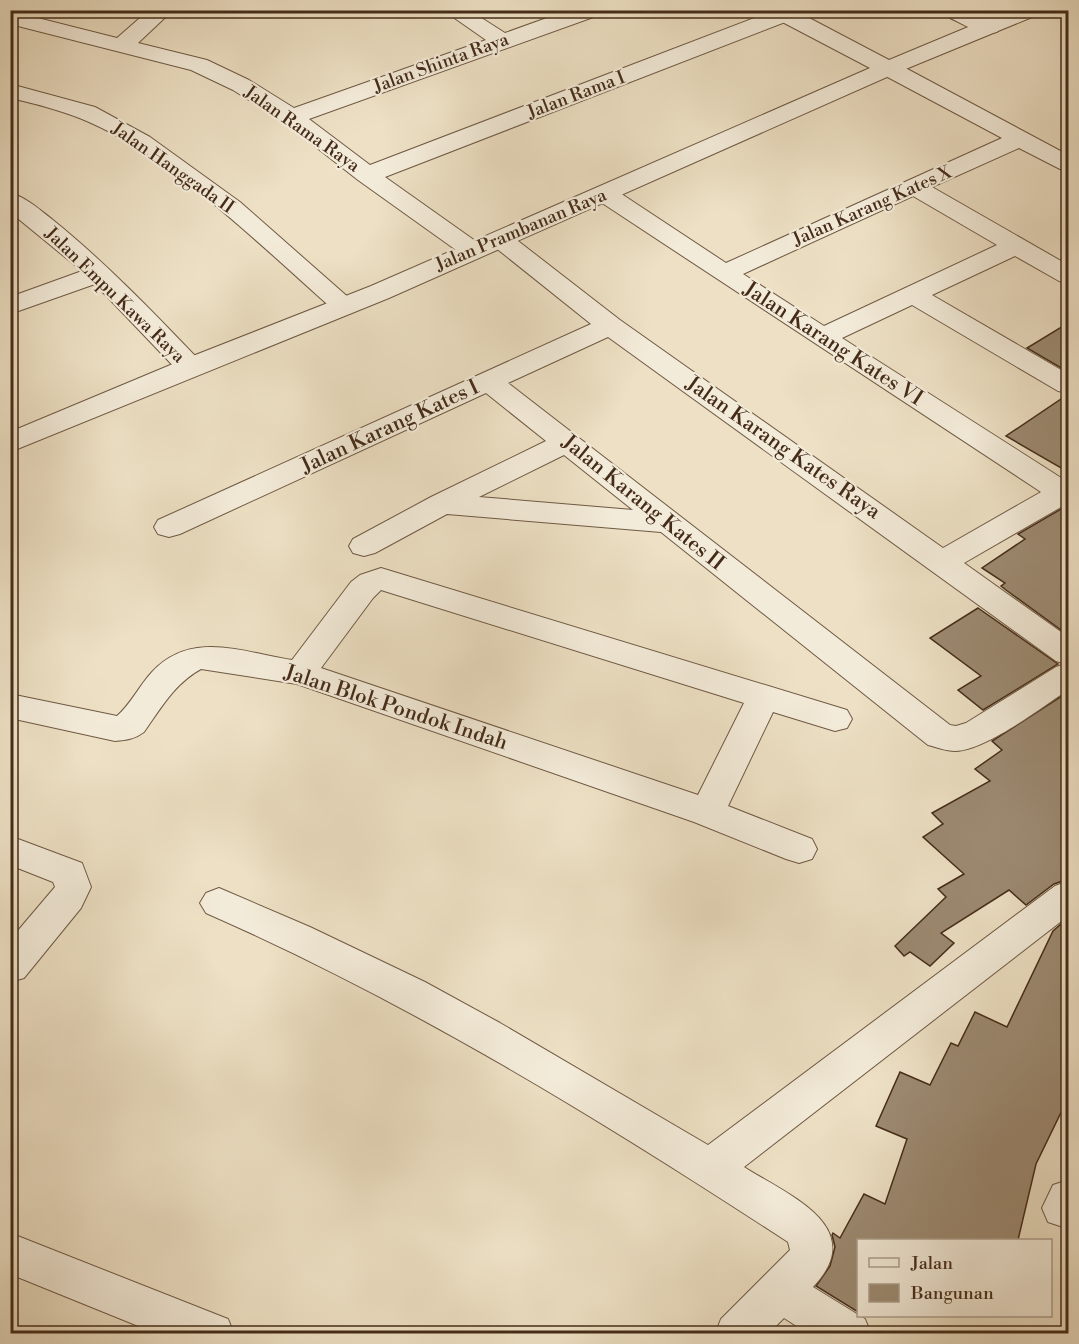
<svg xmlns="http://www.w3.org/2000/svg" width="1079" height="1344" font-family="'Libre Bodoni',serif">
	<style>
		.building { fill: #9c8a72; stroke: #452c19; stroke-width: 1.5 }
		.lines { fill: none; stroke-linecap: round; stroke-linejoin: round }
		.minor-casing { stroke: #6f5944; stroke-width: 2 }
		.tertiary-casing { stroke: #6f5944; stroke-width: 2 }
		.minor { fill: #f3ebd9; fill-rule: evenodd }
		.tertiary { fill: #f3ebd9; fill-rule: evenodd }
		.labels { text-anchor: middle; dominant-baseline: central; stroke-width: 4.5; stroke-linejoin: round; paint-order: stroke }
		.far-street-label { font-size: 18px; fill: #452c19; stroke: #f3ebd9 }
		.street-label { font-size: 21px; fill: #452c19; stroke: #f3ebd9 }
	</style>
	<rect width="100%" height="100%" fill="#ede0c4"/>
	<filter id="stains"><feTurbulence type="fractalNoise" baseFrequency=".00333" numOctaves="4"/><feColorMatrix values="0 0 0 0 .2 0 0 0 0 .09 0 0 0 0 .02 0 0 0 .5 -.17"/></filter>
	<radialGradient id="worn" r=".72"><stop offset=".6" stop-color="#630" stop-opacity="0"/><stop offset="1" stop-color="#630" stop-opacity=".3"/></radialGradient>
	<path class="building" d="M1068,323V372L1027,348Z
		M1067,395H1068V472L1006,436Z
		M1068,505V635L1006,590L1001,586L1005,583L982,568L1025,539L1018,534Z
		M978,608L1058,664L983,710L958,690L981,676L930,638Z
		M1068,692V879L1054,884L1026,905L1009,890L941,933L954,943L930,966L910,952L904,956L895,946L946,897L938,889L964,874L923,837L943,824L932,813L990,781L975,769L1002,750L992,741Z
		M1068,918V1098L1036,1164L1018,1240H858V1312L816,1286L830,1266L835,1247L832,1235L833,1233L840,1238L864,1194L885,1204L907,1139L876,1126L900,1072L930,1085L951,1043L958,1046L975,1012L1007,1027L1053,931Z"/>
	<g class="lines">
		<g class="minor-casing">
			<path id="minor" d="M149,10H173L138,43L207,60L249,80L294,108L486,40L443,10H469L505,33L569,10H601L599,15L309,119L370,165L775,10H793L796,14L793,19L385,177L481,245L485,250L481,255L472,258L463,255L358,180L284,122L233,90L191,70L10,24V11L117,38Z
				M942,10C960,10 988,9 1000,27L997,32C979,36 960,22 944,15Z
				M888,61L896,63L1068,155V171L1060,169L1019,148L932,187L1068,265V283L1059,281L1015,256L932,295L1068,374V393L1058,391L912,305L842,338L1066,481H1068V503L964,563L1068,637V690C1042,707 985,751 955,751C946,751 936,747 928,745L661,532L447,514L375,553L364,556L353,553L349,546L353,539L431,497L546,441L486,393L180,534L169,537L158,534L154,527L158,520L591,324L491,244L487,239L491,234L500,231L509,234L620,320L943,548L1041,492L596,199L593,194L596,189L605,187L614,189L726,263L1002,138L880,73L877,68L880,63ZM913,196L997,245L824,326L743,274ZM608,337L1056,661L1066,664L1056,667L966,723L956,726L950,725L508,383ZM564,455L633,510L479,497Z
				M10,84L95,107L150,137L240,202L357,305L353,311L344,313L335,311C263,248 176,160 89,122C64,111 37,104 10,98Z
				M10,193C26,197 40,210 53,220C106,263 153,312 200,361L204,367L200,373L190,375L180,373L95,284L10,314V297L82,271L10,212Z
				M381,568L847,710L852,719L847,728L835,731L773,712L728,806L812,839L817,849L812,859L799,863L786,859L694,822L297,684L201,669C175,683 161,708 144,732C135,739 126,740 115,741L10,718V694L117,716C131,704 139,686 152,672C191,630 242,652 292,660L351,582L360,575ZM381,590L744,703L698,795L321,668L373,598Z
				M10,836L82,863L91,887L81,908L24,978L10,982V940L55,887L53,882L10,865Z
				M1068,881V916L744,1167C788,1195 870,1227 813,1287L865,1319L871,1334H809L784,1318L768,1334H715L721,1319L790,1250L788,1242C601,1120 411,1003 206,913L200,903L206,893L219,888L310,927L425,982L500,1023L708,1145L1055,886Z
				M1068,1180V1225L1063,1227L1048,1222L1042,1208L1053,1185Z
				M10,1233L228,1319L234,1334H158L10,1274Z"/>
		</g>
		<g class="tertiary-casing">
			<path id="tertiary" d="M767,10H794L889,60L1009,10H1039L1037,15L896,73L389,298L10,452V432L180,361L371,286L870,68L769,15Z"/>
		</g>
		<use href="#minor" class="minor"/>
		<use href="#tertiary" class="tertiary"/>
	</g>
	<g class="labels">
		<g class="far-street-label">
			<text transform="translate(441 63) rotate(-20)">Jalan Shinta Raya</text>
			<text transform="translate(576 95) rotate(-21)">Jalan Rama I</text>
			<text transform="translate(302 129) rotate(35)">Jalan Rama Raya</text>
			<text transform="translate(173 168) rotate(35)">Jalan Hanggada II</text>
			<text transform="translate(872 206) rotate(-24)">Jalan Karang Kates X</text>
			<text transform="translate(521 230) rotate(-23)">Jalan Prambanan Raya</text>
			<text transform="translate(115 295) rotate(44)">Jalan Empu Kawa Raya</text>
		</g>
		<g class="street-label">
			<text transform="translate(833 344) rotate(33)">Jalan Karang Kates VI</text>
			<text transform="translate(390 427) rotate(-25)">Jalan Karang Kates I</text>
			<text transform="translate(783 448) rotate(35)">Jalan Karang Kates Raya</text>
			<text transform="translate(643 503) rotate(39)">Jalan Karang Kates II</text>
			<text transform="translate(396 708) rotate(18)">Jalan Blok Pondok Indah</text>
		</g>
	</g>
	<rect width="1079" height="1344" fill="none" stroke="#ede0c4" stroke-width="36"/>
	<rect x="12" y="12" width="1055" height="1320" fill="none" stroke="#452c19" stroke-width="3"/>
	<rect x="18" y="18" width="1043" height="1308" fill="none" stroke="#452c19" stroke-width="1.5"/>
	<rect x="857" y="1239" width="195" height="78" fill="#f3ebd9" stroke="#ad9f8c" stroke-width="1.5"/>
	<rect x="869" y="1258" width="30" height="9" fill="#f3ebd9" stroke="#ad9f8c" stroke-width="1.5"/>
	<text x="911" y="1269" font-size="18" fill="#452c19">Jalan</text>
	<rect x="869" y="1284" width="30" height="18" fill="#9c8a72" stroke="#ad9f8c" stroke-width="1.5"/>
	<text x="911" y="1299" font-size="18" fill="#452c19">Bangunan</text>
	<rect width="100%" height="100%" filter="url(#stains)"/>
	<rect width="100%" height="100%" fill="url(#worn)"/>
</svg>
